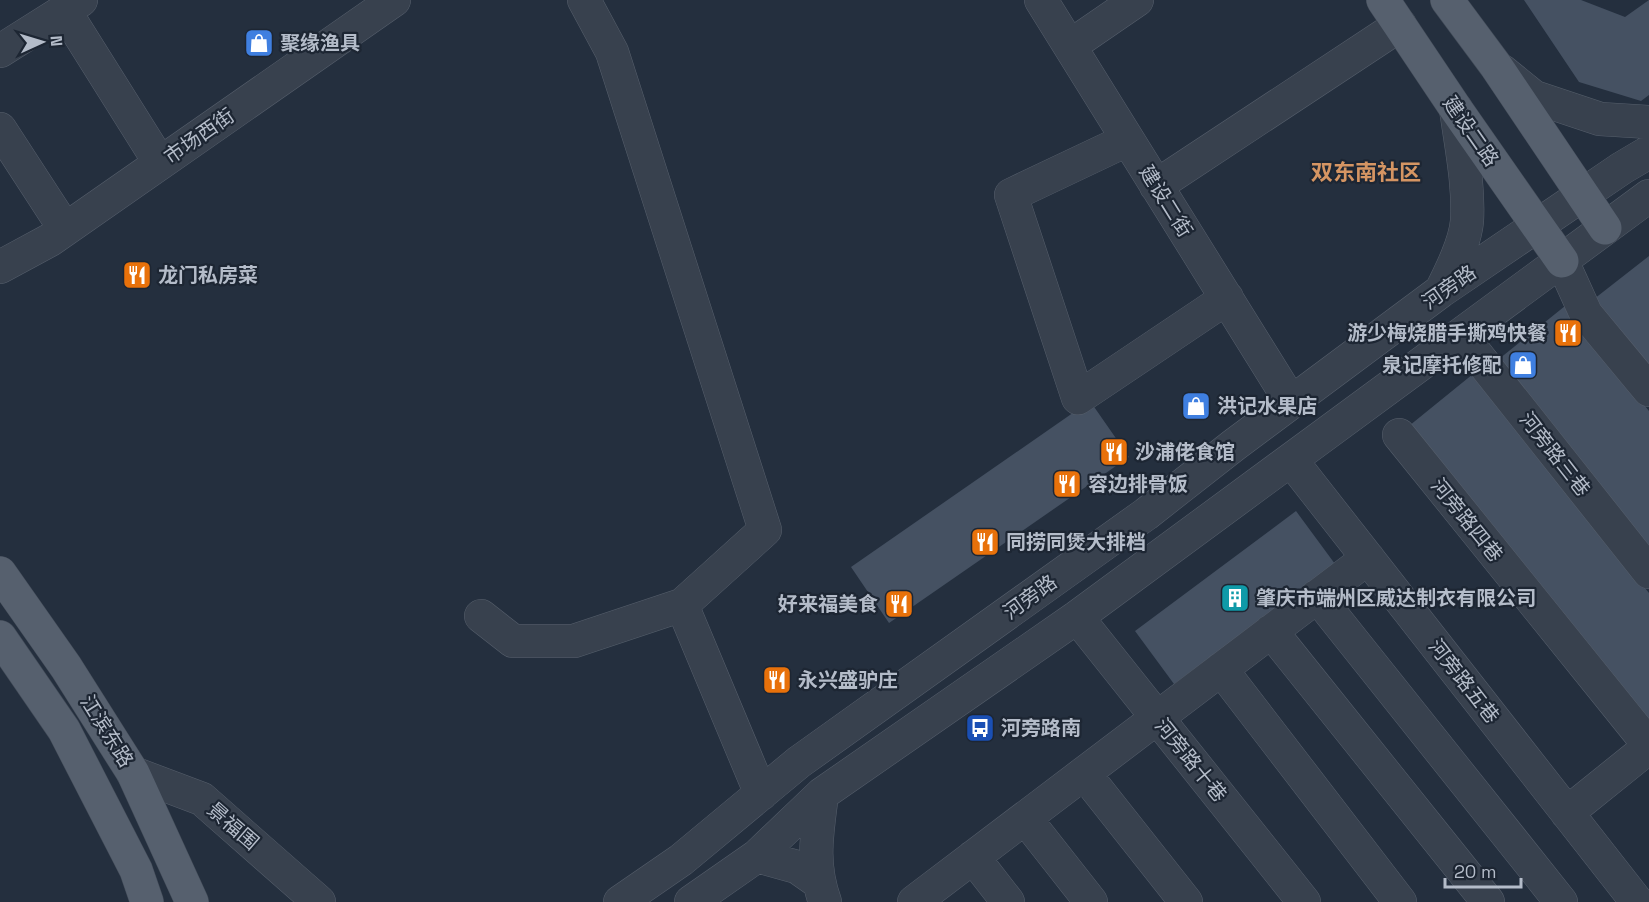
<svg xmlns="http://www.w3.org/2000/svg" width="1649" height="902" font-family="'Space Grotesk','Noto Sans SC',sans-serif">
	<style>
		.building { fill: #455162 }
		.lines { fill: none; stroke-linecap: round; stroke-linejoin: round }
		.minor-casing { stroke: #565f6c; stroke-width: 34 }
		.major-casing { stroke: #414a57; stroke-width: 34 }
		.minor { stroke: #38414e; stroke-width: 33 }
		.major { stroke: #56606e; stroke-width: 33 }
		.labels { text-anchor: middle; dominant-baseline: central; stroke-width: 4.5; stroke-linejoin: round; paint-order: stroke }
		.poi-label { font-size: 20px; font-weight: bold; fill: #b4bcc9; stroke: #1d2633; text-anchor: start }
		.street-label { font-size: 20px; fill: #b4bcc9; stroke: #1d2633 }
		.quarter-label { font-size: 22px; font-weight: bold; fill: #d59563; stroke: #1d2633 }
	</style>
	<rect width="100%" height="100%" fill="#242f3e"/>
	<path class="building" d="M1524,0H1581L1625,17L1649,0V95L1641,101L1579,82Z
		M1649,256V370L1594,299Z
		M1565,306L1649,411V558L1494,363Z
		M1473,374L1649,593V736L1404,430Z
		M1090,401L1129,457L889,623L851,567Z
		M1296,511L1335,564L1174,684L1135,631Z"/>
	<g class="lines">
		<g class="minor-casing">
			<path id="minor" d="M1041,0L1291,402
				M64,10L160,163
				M1070,46L1137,0
				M0,51L81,0
				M1502,71L1534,97L1600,119L1649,122
				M0,129L65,229
				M1127,140L1011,195L1078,398L1227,298
				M1156,186L1400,25
				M1562,261L1586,314L1649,390
				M0,267L50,240L394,0
				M1441,291C1451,271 1465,243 1467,221C1469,183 1461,146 1456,109
				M1461,335L1649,572
				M1399,435L1649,745
				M1291,460L1637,902
				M1317,596L1561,902
				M682,605L761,794
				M481,616L513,641H574L682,605L765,530L612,52L584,0
				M1077,617L1304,902
				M1271,631L1488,902
				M1221,669L1400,902
				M133,773L202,799L319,902
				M1084,773L1186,902
				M822,794C817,834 811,863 825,902
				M1567,813L1649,747
				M1025,818L1091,902
				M757,856L797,867L817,881
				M973,857L1008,902
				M620,902L681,860L799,762L1146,514L1234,445L1441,291L1622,168L1649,152
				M691,902L757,856L822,794L1077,617L1649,196
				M914,902L1368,558"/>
		</g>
		<g class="major-casing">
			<path id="major" d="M1383,0L1456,109L1562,261
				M1447,0L1496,66L1605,228
				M0,573L66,667L133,773L192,902
				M0,637L64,730L136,870L147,902"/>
		</g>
		<use href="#minor" class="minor"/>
		<use href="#major" class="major"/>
	</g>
	<defs>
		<g id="shop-square" transform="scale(1.5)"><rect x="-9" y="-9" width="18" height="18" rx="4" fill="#3f7fe0" stroke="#1d2633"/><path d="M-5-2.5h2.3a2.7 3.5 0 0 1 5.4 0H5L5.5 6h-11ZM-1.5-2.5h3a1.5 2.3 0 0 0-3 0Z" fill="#fff"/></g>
		<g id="restaurant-square" transform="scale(1.5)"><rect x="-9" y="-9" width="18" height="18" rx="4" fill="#e8710a" stroke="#1d2633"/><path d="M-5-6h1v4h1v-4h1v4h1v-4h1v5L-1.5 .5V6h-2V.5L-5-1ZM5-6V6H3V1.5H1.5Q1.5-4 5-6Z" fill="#fff"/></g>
		<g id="building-square" transform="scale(1.5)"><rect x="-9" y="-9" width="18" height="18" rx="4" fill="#0f9aa8" stroke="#1d2633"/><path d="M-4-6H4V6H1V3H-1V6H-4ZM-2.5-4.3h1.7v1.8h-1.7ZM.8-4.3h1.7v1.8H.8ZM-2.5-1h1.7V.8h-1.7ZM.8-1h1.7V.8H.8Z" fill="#fff"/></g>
		<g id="bus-square" transform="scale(1.5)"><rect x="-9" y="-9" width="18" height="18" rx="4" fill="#1a4fb4" stroke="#1d2633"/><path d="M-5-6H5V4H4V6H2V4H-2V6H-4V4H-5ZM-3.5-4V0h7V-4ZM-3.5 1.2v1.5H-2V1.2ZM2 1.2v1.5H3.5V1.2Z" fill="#fff"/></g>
	</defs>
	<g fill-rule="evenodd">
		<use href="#shop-square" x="259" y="43"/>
		<use href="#restaurant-square" x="137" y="275"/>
		<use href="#restaurant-square" x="1568" y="333"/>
		<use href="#shop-square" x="1523" y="365"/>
		<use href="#shop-square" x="1196" y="406"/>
		<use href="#restaurant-square" x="1114" y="452"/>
		<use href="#restaurant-square" x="1067" y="484"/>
		<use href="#restaurant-square" x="985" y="542"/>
		<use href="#building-square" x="1235" y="598"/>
		<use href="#restaurant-square" x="899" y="604"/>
		<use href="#restaurant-square" x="777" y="680"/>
		<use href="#bus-square" x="980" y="728"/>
	</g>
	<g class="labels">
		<g class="poi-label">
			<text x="280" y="43">聚缘渔具</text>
			<text x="158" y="275">龙门私房菜</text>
			<text x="1547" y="333" text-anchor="end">游少梅烧腊手撕鸡快餐</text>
			<text x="1502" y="365" text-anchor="end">泉记摩托修配</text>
			<text x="1217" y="406">洪记水果店</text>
			<text x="1135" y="452">沙浦佬食馆</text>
			<text x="1088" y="484">容边排骨饭</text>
			<text x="1006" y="542">同捞同煲大排档</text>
			<text x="1256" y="598">肇庆市端州区威达制衣有限公司</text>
			<text x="878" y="604" text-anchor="end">好来福美食</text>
			<text x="798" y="680">永兴盛驴庄</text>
			<text x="1001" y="728">河旁路南</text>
		</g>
		<g class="street-label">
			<text transform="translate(1471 131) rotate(55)">建设二路</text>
			<text transform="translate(199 136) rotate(-35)">市场西街</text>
			<text transform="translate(1166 201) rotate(58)">建设二街</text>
			<text transform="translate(1449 287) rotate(-35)">河旁路</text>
			<text transform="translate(1555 454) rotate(52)">河旁路三巷</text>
			<text transform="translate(1467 520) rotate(51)">河旁路四巷</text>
			<text transform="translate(1030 597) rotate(-36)">河旁路</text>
			<text transform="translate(1464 681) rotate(52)">河旁路五巷</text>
			<text transform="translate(107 731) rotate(58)">江滨东路</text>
			<text transform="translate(1191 760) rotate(51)">河旁路十巷</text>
			<text transform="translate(233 826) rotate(41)">景福围</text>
		</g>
		<g class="quarter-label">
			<text x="1366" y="172">双东南社区</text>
		</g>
	</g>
	<g transform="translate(42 42) rotate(86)" stroke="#1d2633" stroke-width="4.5" paint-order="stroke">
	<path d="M0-4.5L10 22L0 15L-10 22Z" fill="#b4bcc9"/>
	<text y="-9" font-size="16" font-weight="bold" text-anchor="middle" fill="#b4bcc9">N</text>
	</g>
	<path d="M1445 878v9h76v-9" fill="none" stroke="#b4bcc9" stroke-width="3"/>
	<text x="1454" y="878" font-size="18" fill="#b4bcc9" stroke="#1d2633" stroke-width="4.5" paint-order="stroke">20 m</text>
</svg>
